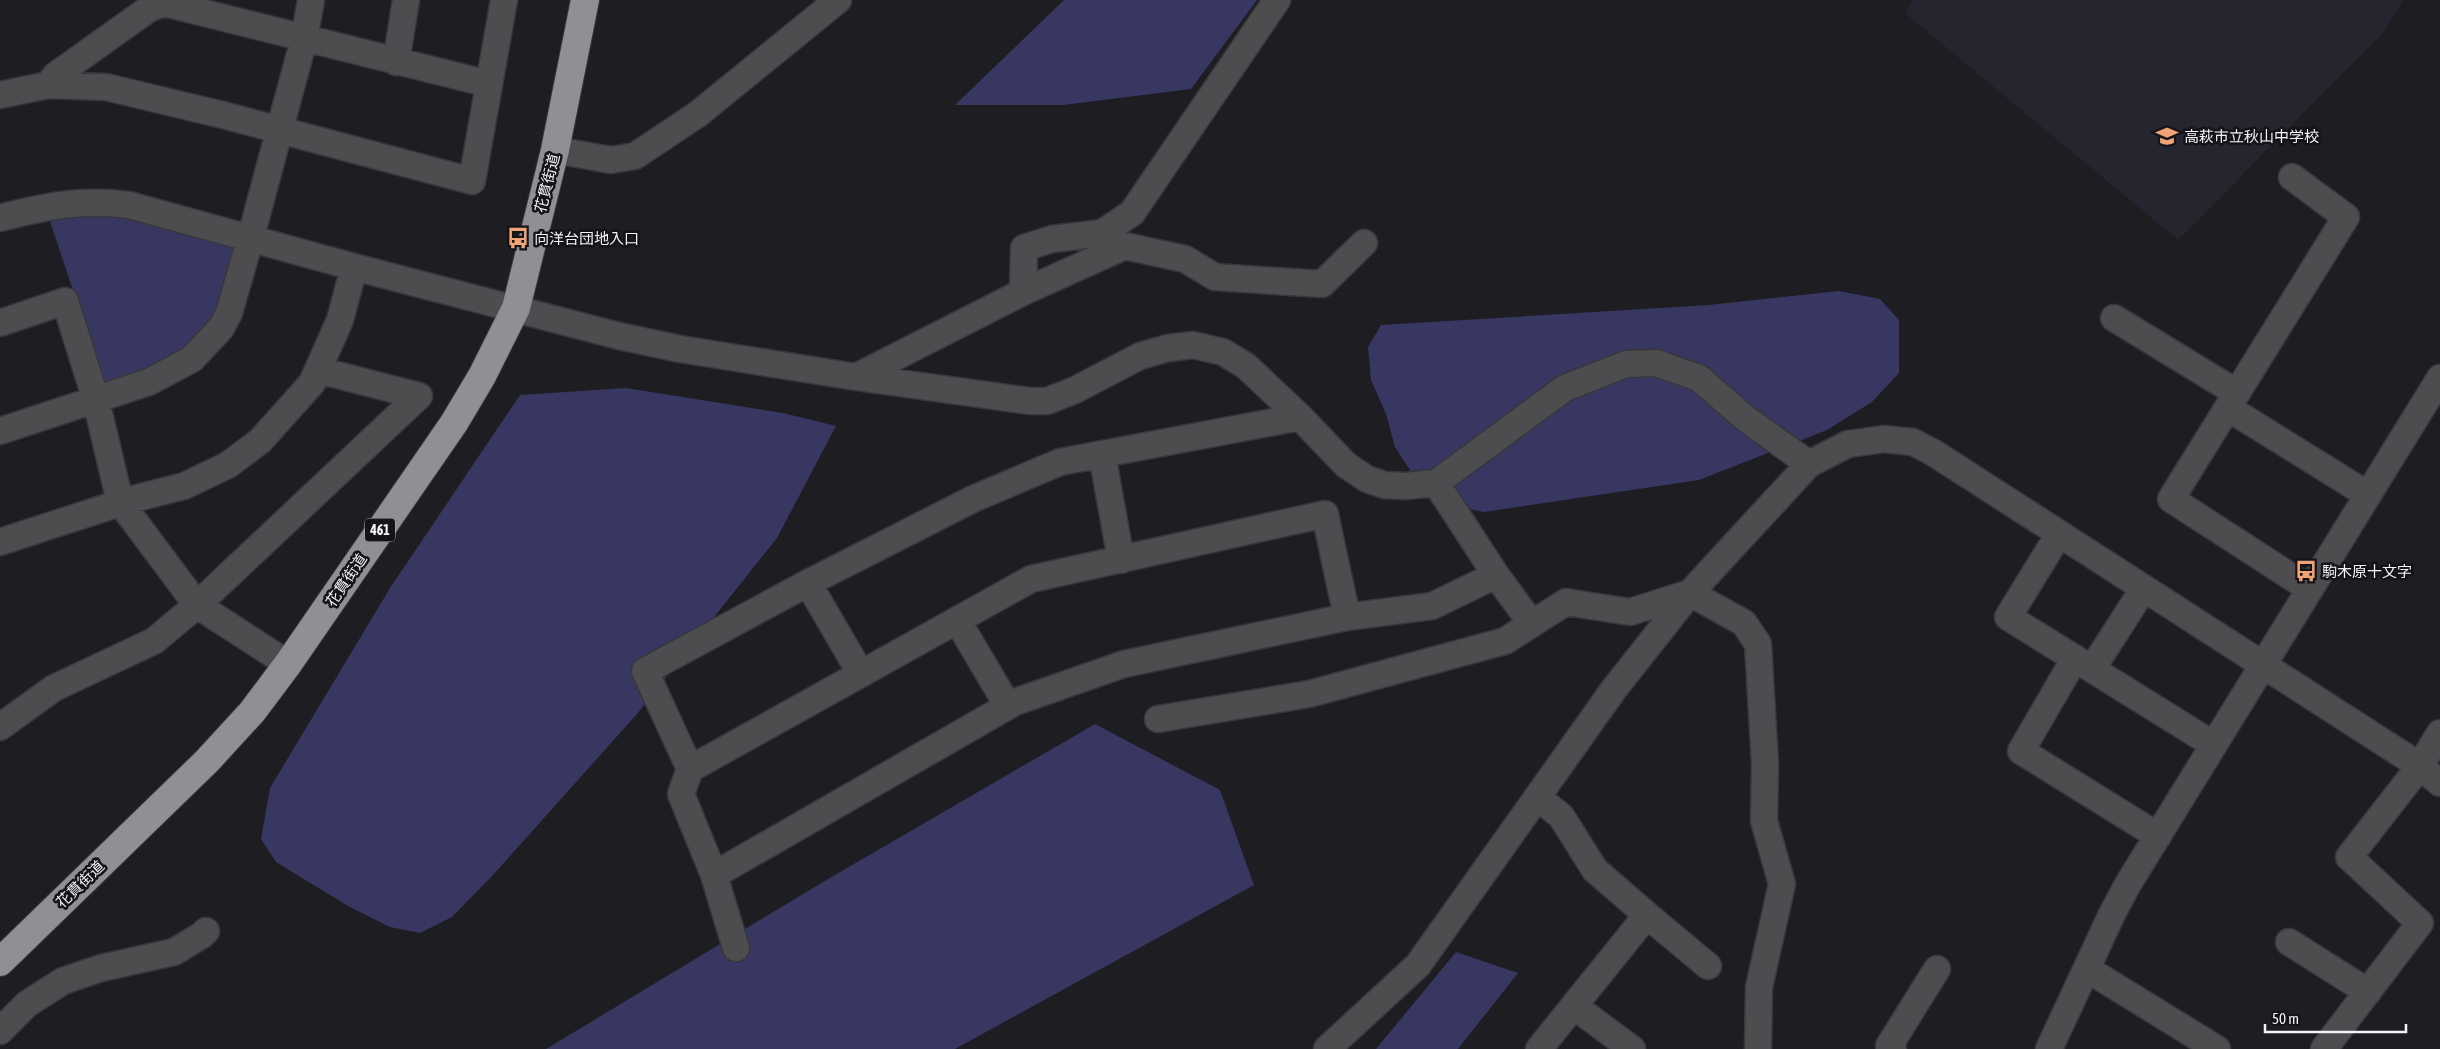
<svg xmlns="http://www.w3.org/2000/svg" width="2440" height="1049" font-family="'Asap Condensed','Noto Sans JP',sans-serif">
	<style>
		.built { fill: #25252f }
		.green { fill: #373761 }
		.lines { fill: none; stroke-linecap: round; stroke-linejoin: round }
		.minor-casing { stroke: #37373c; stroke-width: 29 }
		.highway-casing { stroke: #37373c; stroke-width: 30 }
		.minor { stroke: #4d4d50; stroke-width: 26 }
		.highway { stroke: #8f8f95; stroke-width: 28 }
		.labels { text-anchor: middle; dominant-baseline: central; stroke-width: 5; stroke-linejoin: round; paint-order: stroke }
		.shield { fill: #141418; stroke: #b0b1b4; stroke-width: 1 }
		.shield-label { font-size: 14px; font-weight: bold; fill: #f3f4f7 }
		.poi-label { font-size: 15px; fill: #f3f4f7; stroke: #141418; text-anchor: start }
		.street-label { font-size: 15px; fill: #f3f4f7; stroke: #141418 }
	</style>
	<rect width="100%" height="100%" fill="#1d1d22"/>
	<path class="built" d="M1912,0H2403L2384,32L2178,240L1906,14Z"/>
	<path class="green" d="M1064,0H1257L1191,89L1063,105H955Z
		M70,204L250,240L206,345L108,396L50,221Z
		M1839,291L1880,299L1899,320V373L1872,402L1827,430L1699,480L1484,512L1441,503L1426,495L1395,447L1386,414L1371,380L1368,347L1381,325L1709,305Z
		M626,388L783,413L836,426L777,538L637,714L493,875L452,917L420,933L390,927L348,906L276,862L261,839L270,788L390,588L520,395Z
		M1095,724L1220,790L1254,885L955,1049H546L828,879Z
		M1456,952L1518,973L1458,1049H1376Z"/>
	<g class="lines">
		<g class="minor-casing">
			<path id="minor" d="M396,62L406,0
				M48,85L56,75L150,8L164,3L489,84
				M0,95L48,85L106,87L223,115L472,181L504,0
				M555,150L611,160L635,156L698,114L838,0
				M2292,177L2346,217L2171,499L2310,589
				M0,218C46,206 81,199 129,205L354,267L619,336L680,349L856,377L1030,401H1047L1075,390L1140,356L1168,348L1193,345L1223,352L1246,366L1300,417L1346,465L1367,479L1384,485L1405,486L1436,483L1565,388L1626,364L1656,363L1699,378L1745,418L1809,464
				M1023,292L1024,248L1052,239L1102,233L1132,213L1277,0
				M2114,318L2237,393
				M0,323L65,301L96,400L120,502L197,605L419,396L318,370
				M856,377L1023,292L1125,246L1185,259L1215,277L1322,284L1364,243
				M2228,408L2368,495
				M1300,417L1060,462L973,499L808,583L645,671L690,769L681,794L714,875L1015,702L1124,664L1347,617L1432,606L1496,575L1436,483
				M0,431L149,382L192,359L221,328L229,313L250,240L304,39L311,0
				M1102,454L1121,560
				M2059,534L2008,617L2214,745
				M0,542L129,500L184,486L228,465L260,441L312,383L340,320L354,267
				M1496,575L1532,624
				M808,583L861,674
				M957,620L1008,706
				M2075,658L2021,751L2158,836
				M2092,669L2144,588
				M1158,719L1309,694L1505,641L1566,602L1630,612L1690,593L1744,623L1758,644L1765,764L1764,821L1782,884L1759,987L1758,1049
				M0,727L54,688L154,641L197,605L288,664
				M690,769L1031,579L1325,514L1347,617
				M1537,797L1561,816L1595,870L1647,915L1539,1049
				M714,875L736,948
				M1647,915L1708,966
				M2289,942L2368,992
				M2087,969L2217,1049
				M1574,1006L1632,1049
				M0,1031L27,1004L63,981L101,968L174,952L202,935L206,931
				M1327,1049L1418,965L1614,689L1690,593L1809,464L1848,444L1884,439L1913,442L1934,453L2420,766L2440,783
				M1893,1049L1889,1046L1937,969
				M2049,1049L2112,914L2128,884L2440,378
				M2324,1049L2420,923L2349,857L2420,766L2440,733"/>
		</g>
		<g class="highway-casing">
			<path id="highway" d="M0,962L207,761L252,712L288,664L454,423L482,376L516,308L555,150L585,0"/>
		</g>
		<use href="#minor" class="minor"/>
		<use href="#highway" class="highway"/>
	</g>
	<defs>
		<g id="school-bare" transform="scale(1.725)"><path d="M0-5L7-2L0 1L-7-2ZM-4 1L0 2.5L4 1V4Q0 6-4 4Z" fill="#efa377" stroke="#141418" stroke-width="2.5" paint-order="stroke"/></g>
		<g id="bus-bare" transform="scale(1.725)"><path d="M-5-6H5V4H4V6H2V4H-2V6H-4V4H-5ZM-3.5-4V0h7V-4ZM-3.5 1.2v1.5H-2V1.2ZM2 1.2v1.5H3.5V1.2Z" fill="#efa377" stroke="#141418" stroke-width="2.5" paint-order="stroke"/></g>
	</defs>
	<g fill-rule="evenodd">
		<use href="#school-bare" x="2167" y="136"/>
		<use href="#bus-bare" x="518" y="238"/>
		<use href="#bus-bare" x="2306" y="571"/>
	</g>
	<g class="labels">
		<rect class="shield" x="365" y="518.5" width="30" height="23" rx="4"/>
		<g class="shield-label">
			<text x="380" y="530">461</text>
		</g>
		<g class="poi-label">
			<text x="2184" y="136">高萩市立秋山中学校</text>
			<text x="534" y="238">向洋台団地入口</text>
			<text x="2322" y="571">駒木原十文字</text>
		</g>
		<g class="street-label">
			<text transform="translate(547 183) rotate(-76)">花貫街道</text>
			<text transform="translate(346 580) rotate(-56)">花貫街道</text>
			<text transform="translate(80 884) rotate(-44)">花貫街道</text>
		</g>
	</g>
	<path d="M2265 1024v8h141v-8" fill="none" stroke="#f3f4f7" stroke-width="2.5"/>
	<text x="2272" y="1024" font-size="15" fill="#f3f4f7" stroke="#141418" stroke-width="4" paint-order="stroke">50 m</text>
</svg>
